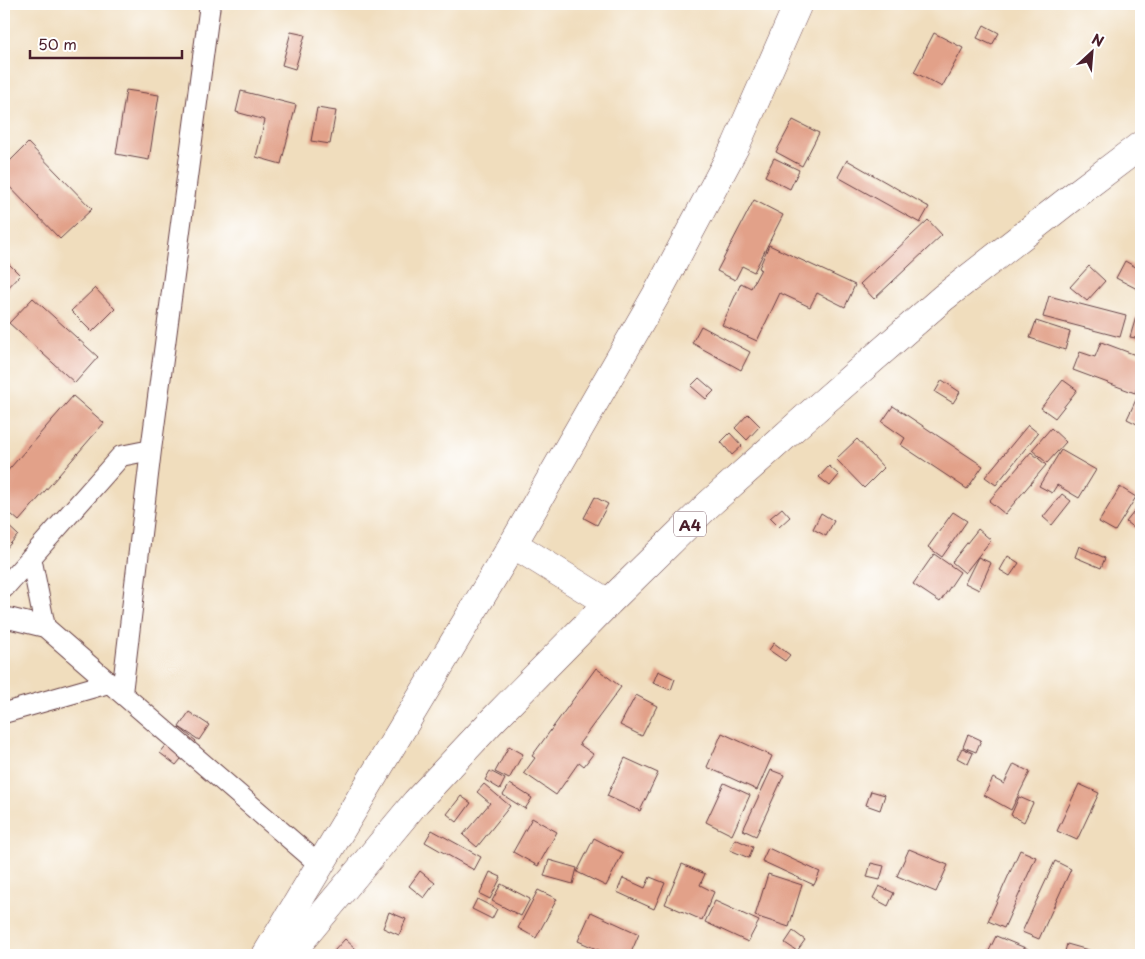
<svg xmlns="http://www.w3.org/2000/svg" width="1145" height="959" font-family="'Playpen Sans',sans-serif">
	<style>
		.building { fill: #e2a189 }
		.lines { fill: none; stroke-linecap: round; stroke-linejoin: round }
		.minor-casing { stroke: #633c41; stroke-width: 22 }
		.secondary-casing { stroke: #633c41; stroke-width: 29 }
		.trunk-casing { stroke: #633c41; stroke-width: 29 }
		.minor { stroke: #fff; stroke-width: 20 }
		.secondary { stroke: #fff; stroke-width: 28 }
		.trunk { stroke: #fff; stroke-width: 28 }
		.labels { text-anchor: middle; dominant-baseline: central; stroke-width: 4; stroke-linejoin: round; paint-order: stroke }
		.shield { fill: #fff; stroke: #80626b; stroke-width: 1 }
		.shield-label { font-size: 15px; font-weight: bold; fill: #4a1f2b }
	</style>
	<rect width="100%" height="100%" fill="#fff"/>
	<filter id="ink" filterUnits="userSpaceOnUse"><feTurbulence type="fractalNoise" baseFrequency=".02" numOctaves="2"/><feDisplacementMap in="SourceGraphic" scale="10" xChannelSelector="R" yChannelSelector="G"/><feConvolveMatrix kernelMatrix="1 2 1 2 8 2 1 2 1" color-interpolation-filters="sRGB"/></filter>
	<filter id="wash" filterUnits="userSpaceOnUse"><feTurbulence type="fractalNoise" baseFrequency=".0096" numOctaves="4" result="noise"/><feDisplacementMap in="SourceGraphic" scale="20" xChannelSelector="R" yChannelSelector="G"/><feGaussianBlur stdDeviation="1.12" result="paint"/><feColorMatrix in="noise" values="0 0 0 0 0 0 0 0 0 0 0 0 0 0 0 0 0 1.4 0 .05"/><feComposite in="paint" operator="in"/></filter>
	<g filter="url(#wash)">
		<rect width="100%" height="100%" fill="#f0ddbd"/>
		<g id="blocks">
			<path class="building" d="M984,25L999,33L992,45L977,38Z
				M291,32L305,35L295,69L282,65Z
				M934,33L963,48L942,87L914,72Z
				M126,90L159,95L149,160L116,154Z
				M241,91L296,105L281,164L256,157L265,120L236,112Z
				M317,108L336,111L330,144L311,141Z
				M793,120L819,133L802,166L776,152Z
				M28,143L92,209L60,239L4,181V167Z
				M774,158L799,170L790,189L765,176Z
				M847,160L929,207L920,223L838,177Z
				M754,200L783,215L754,272L742,266L735,280L717,271Z
				M928,220L942,235L874,299L860,284Z
				M769,245L855,285L845,307L817,293L810,307L780,293L757,341L722,325L741,283L751,288L761,269L759,268Z
				M4,259L20,275L4,292Z
				M1125,261L1141,270V291L1116,278Z
				M1089,266L1105,281L1087,301L1070,287Z
				M95,288L115,309L92,332L71,311Z
				M1049,296L1126,316L1120,337L1043,317Z
				M33,298L98,357L75,383L9,323Z
				M1136,317L1141,318V339L1130,337Z
				M1036,321L1070,332L1065,350L1030,338Z
				M701,326L750,352L741,370L692,343Z
				M1101,342L1141,357V375L1135,393L1073,370L1080,352L1095,357Z
				M699,378L714,391L706,399L691,386Z
				M942,380L960,392L953,403L935,392Z
				M1063,380L1077,390L1055,418L1041,408Z
				M1141,389V426L1127,419Z
				M73,396L104,423L19,521L4,508V475Z
				M893,406L983,466L967,489L901,445L905,438L882,422Z
				M748,414L760,426L747,440L735,428Z
				M1028,425L1038,433L996,485L985,477Z
				M1051,428L1066,442L1047,463L1032,450Z
				M730,433L742,446L732,455L721,442Z
				M857,439L884,468L864,488L836,459Z
				M1061,450L1096,470L1079,498L1057,485L1052,493L1039,486Z
				M1031,452L1046,465L1005,514L989,501Z
				M829,466L839,475L830,486L819,477Z
				M1120,487L1136,497L1115,531L1099,522Z
				M1062,494L1071,501L1052,525L1043,517Z
				M595,497L608,504L597,525L584,518Z
				M1141,503V529L1139,532L1126,522Z
				M782,508L790,517L779,527L770,518Z
				M953,512L967,521L942,557L928,547Z
				M821,513L834,521L826,536L813,529Z
				M4,522L18,535L4,551Z
				M978,529L991,540L965,573L952,562Z
				M1079,546L1105,558L1101,568L1075,557Z
				M934,554L960,572L940,602L913,584Z
				M1008,556L1019,563L1010,576L1000,570Z
				M978,557L991,563L979,590L965,583Z
				M774,643L790,655L785,661L769,650Z
				M596,668L621,687L579,744L593,754L584,766L579,762L556,795L524,773L535,758L532,756Z
				M658,671L675,679L671,690L653,683Z
				M636,695L657,706L642,736L620,725Z
				M189,712L209,725L199,740L179,727Z
				M180,728L196,741L176,765L160,753Z
				M722,733L772,756L757,790L707,767Z
				M968,734L981,740L976,752L963,747Z
				M509,746L523,754L509,779L495,772Z
				M962,748L973,753L968,764L957,758Z
				M625,758L658,773L640,811L607,796Z
				M1014,764L1030,772L1011,810L984,795L993,778L1004,784Z
				M771,770L784,775L756,836L743,830Z
				M490,771L505,779L500,789L485,780Z
				M724,783L750,795L732,835L706,822Z
				M484,784L510,806L477,847L463,835L490,803L477,792Z
				M510,784L532,798L525,809L503,795Z
				M1079,784L1099,793L1077,840L1057,831Z
				M871,791L885,795L880,810L866,805Z
				M461,796L471,803L457,822L447,814Z
				M1019,797L1033,803L1024,822L1011,815Z
				M532,818L557,832L538,866L513,852Z
				M432,830L481,857L474,870L425,842Z
				M594,838L623,853L606,886L577,872Z
				M735,839L753,847L749,858L730,850Z
				M768,848L820,872L814,885L762,861Z
				M909,849L948,865L936,892L897,876Z
				M1020,850L1036,857L1004,928L988,921Z
				M549,860L577,868L573,884L544,876Z
				M1055,861L1071,869L1039,939L1022,932Z
				M871,863L884,866L880,880L867,877Z
				M682,864L705,874L700,885L714,892L702,920L665,904Z
				M420,871L435,883L424,898L409,886Z
				M490,872L501,877L490,899L480,894Z
				M768,874L802,885L789,927L755,916Z
				M650,877L665,883L654,909L617,892L623,878L645,888Z
				M501,884L530,899L521,916L492,901Z
				M879,886L894,893L888,906L873,898Z
				M538,890L557,899L536,938L518,928Z
				M477,899L497,909L492,919L472,909Z
				M715,901L759,921L748,942L705,922Z
				M389,912L406,919L399,935L383,928Z
				M591,912L639,934L630,955H610L578,941Z
				M793,931L805,940L797,951L785,943Z
				M996,936L1028,949L1026,955H1007L1005,954L1004,955H987Z
				M345,939L356,949L351,955H339L334,951Z
				M1067,944L1099,953L1098,955H1064Z"/>
		</g>
	</g>
	<g filter="url(#ink)">
		<use href="#blocks" fill-opacity="0" stroke="#633c41" stroke-width="1"/>
		<g class="lines">
			<g class="minor-casing">
				<path id="minor" d="M31,557L45,627
					M4,588L121,456L151,450
					M4,617L45,627L320,865
					M122,693L151,450L210,4
					M4,713L109,683"/>
			</g>
			<g class="secondary-casing">
				<path id="secondary" d="M266,955L513,544L659,290L736,145L798,4"/>
			</g>
			<g class="trunk-casing">
				<path id="trunk" d="M513,544L608,603
					M289,955L416,802L491,722L608,603L708,505L803,420L943,298L1071,198L1141,145"/>
			</g>
			<use href="#minor" class="minor"/>
			<use href="#secondary" class="secondary"/>
			<use href="#trunk" class="trunk"/>
		</g>
	</g>
	<g class="labels">
		<rect class="shield" x="674" y="511.5" width="32" height="25" rx="4"/>
		<g class="shield-label">
			<text x="690" y="524">A4</text>
		</g>
	</g>
	<rect width="1145" height="959" fill="none" stroke="#fff" stroke-width="20"/>
	<g transform="translate(1092 52) rotate(26)" stroke="#ffffff" stroke-width="4" paint-order="stroke">
	<path d="M0-4L9 19L0 12L-9 19Z" fill="#4a1f2b"/>
	<text y="-8" font-size="14" font-weight="bold" text-anchor="middle" fill="#4a1f2b">N</text>
	</g>
	<path d="M30 50v8h152v-8" fill="none" stroke="#4a1f2b" stroke-width="2.5"/>
	<text x="38" y="50" font-size="15" fill="#4a1f2b" stroke="#ffffff" stroke-width="4" paint-order="stroke">50 m</text>
</svg>
